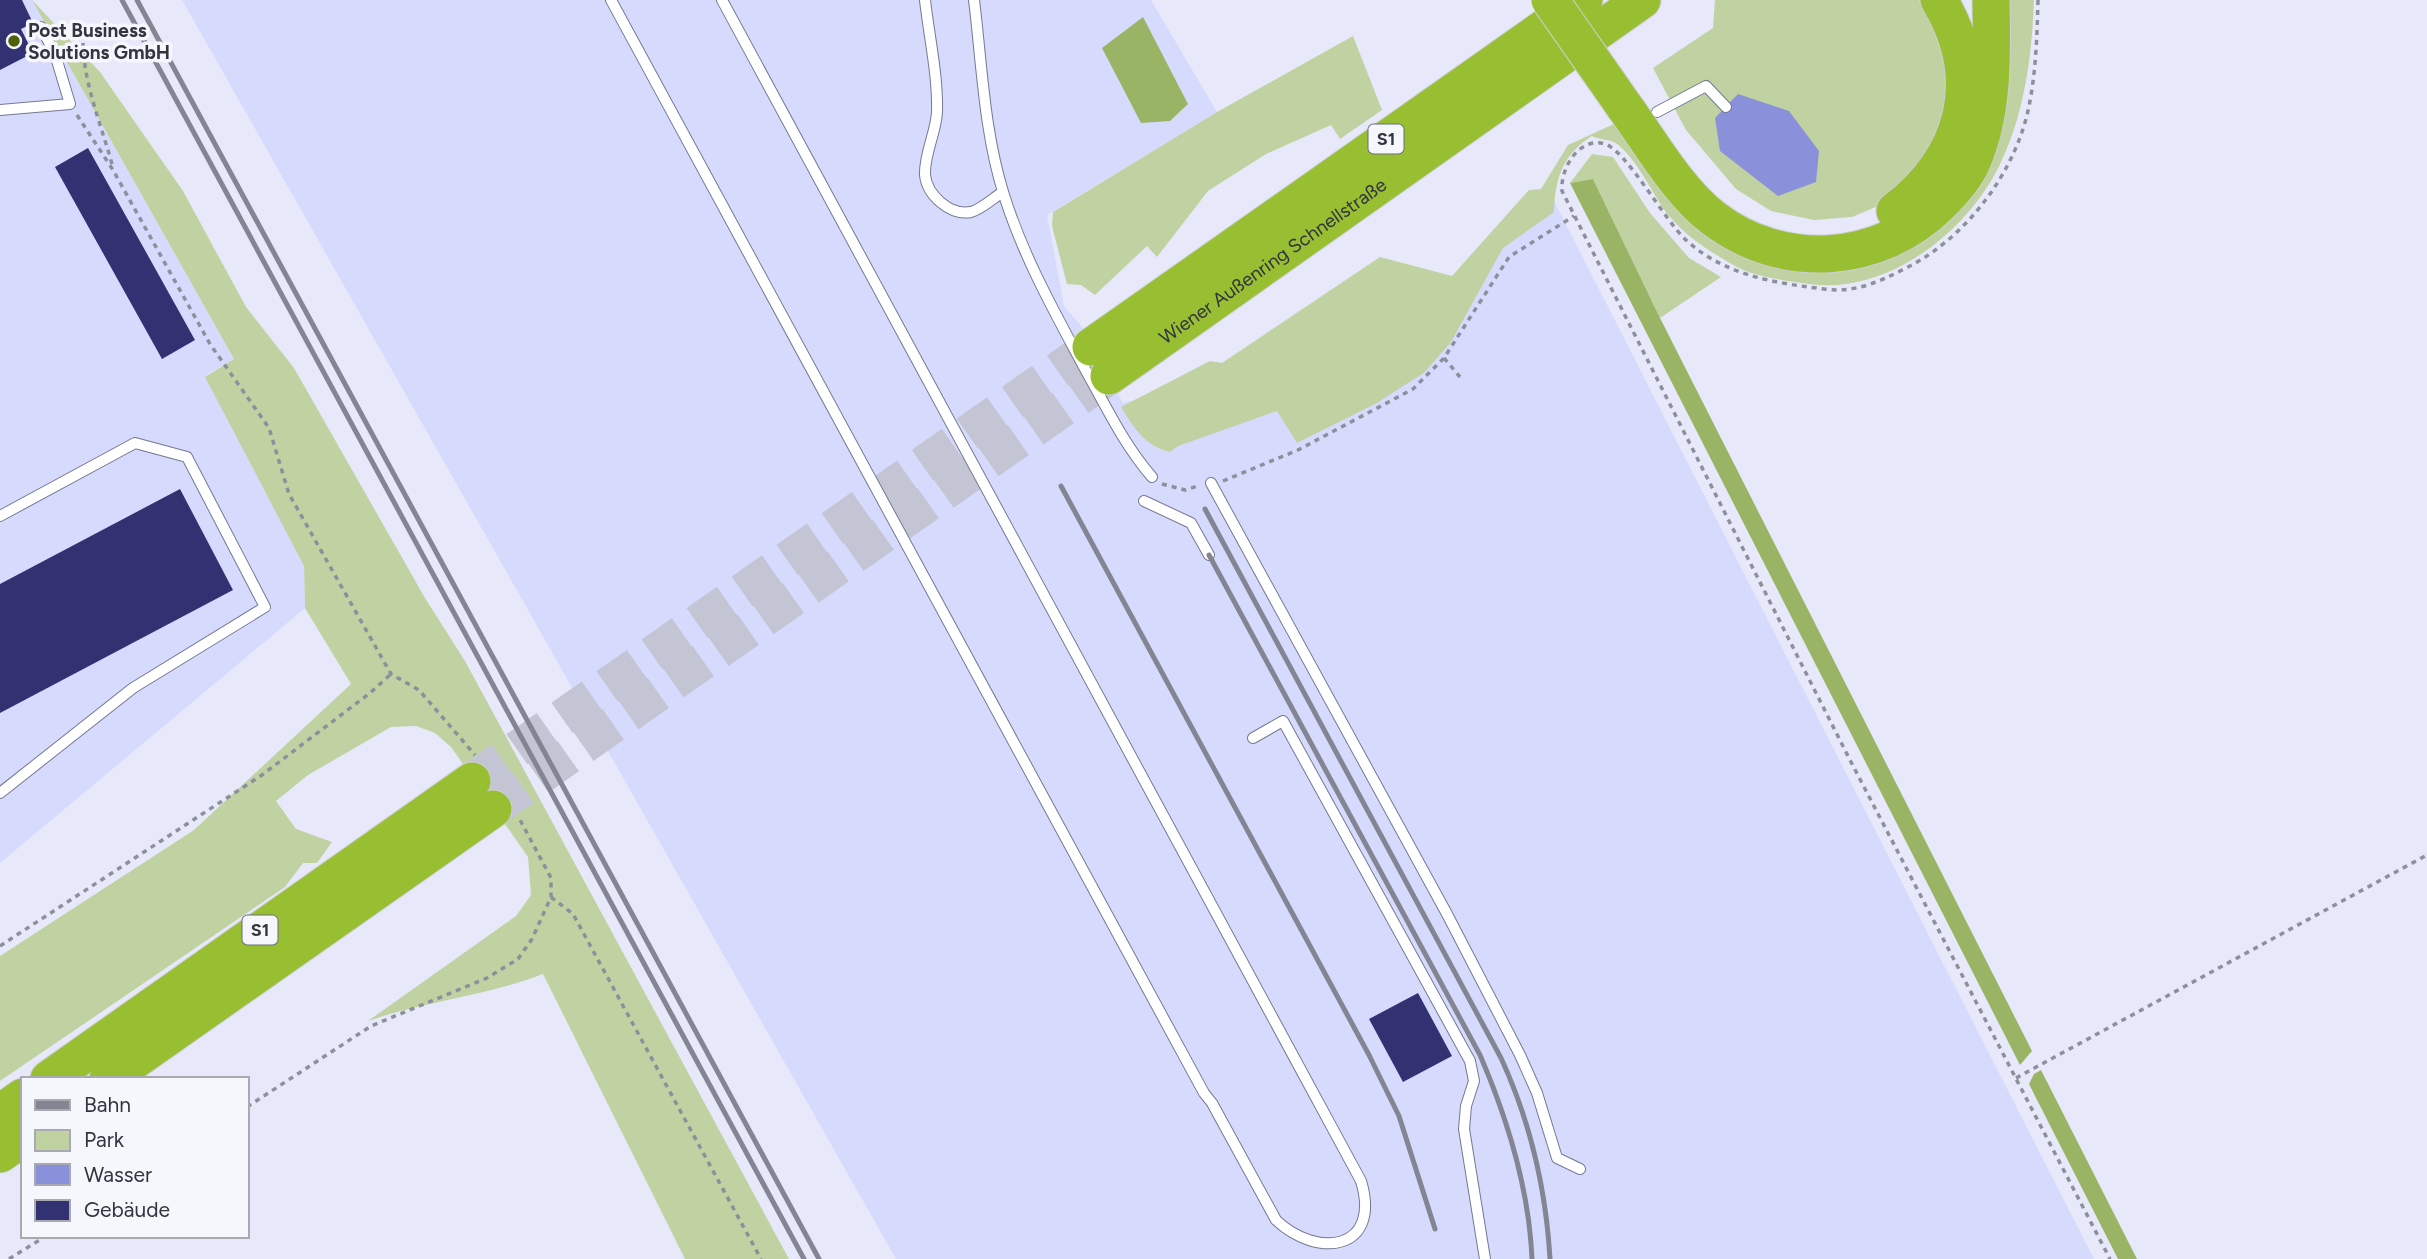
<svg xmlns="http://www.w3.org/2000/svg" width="2427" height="1259" font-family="Figtree,sans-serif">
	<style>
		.built { fill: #d6dbfe }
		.green { fill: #c0d2a1 }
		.forest { fill: #9ab466 }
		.water { fill: #8a90d9 }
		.building { fill: #323272 }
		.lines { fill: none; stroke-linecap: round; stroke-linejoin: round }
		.motorway-tunnel { stroke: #c3c5d4; stroke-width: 37; stroke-dasharray: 37 18; stroke-linecap: butt }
		.service-casing { stroke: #757891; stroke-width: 12 }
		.motorway-casing { stroke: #ceced1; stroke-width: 39 }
		.path { stroke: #8d8f9c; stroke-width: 3.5; stroke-dasharray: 5 5; stroke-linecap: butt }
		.service { stroke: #fff; stroke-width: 10 }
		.motorway { stroke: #98bf32; stroke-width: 37 }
		.rail { stroke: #838593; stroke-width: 5 }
		.motorway-bridge-casing { stroke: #ceced1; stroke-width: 39; stroke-linecap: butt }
		.motorway-bridge { stroke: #98bf32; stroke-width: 37 }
		.poi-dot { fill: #4b610b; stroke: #f6f7fd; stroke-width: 2.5 }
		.labels { text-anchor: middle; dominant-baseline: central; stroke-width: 7; stroke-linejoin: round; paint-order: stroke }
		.shield { fill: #f6f7fd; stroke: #6d6e77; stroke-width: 2 }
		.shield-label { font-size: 18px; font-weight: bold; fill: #32343e }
		.poi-label { font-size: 19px; font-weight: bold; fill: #32343e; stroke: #f6f7fd; text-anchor: start }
		.street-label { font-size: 19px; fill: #32343e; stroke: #f6f7fd }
	</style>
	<rect width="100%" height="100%" fill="#e7e9fa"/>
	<path class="built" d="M0,0H32L234,359L205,376L304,566L305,608L0,863Z
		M182,0H1151L1217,112L1047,215L1064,306L1082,327L1123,403L1323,349L1373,390L1482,251L1553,199L2094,1259H896Z"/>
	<path class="green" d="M32,0L100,72L183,191L246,307L294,368L425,598L465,661L789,1259H685L543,974C486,996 425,1001 368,1021L516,916L531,895L528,857L451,747L435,733L416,726L391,727L308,775L276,801L296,829L332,842L317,863H303L285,887L0,1081V956L194,830L351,684L305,608L304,566L205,377L234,359Z
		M1715,0H1919L1942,33L1951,60L1938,146L1885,203L1852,217L1814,220L1771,211L1736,189L1686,130L1653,68L1713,28Z
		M2005,0H2034C2032,55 2025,110 2002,160C1975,220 1912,275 1846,284C1827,287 1807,284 1788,281C1772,278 1752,275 1737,267C1710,252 1681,234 1663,208C1650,188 1636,159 1617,144C1611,139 1599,140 1592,136C1563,154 1555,178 1554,212L1503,248L1451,342L1425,372L1377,403L1297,443L1277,411L1178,446L1170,452C1145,446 1134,428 1121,407L1210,361L1222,363L1380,257L1452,276L1529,190L1541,189L1568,145L1616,123L1703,227L1894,254Z
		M1353,36L1382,110L1340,139L1331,125L1266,154L1208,191L1157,257L1147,246L1095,295L1081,285L1067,284L1052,226L1053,212L1217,112Z
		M1592,154L1613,157L1650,213L1689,258L1721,277L1660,318L1593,179L1570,183Z"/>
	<path class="forest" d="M1143,17L1188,104L1170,121L1141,123L1102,48Z
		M1593,179L1660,318L2032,1051L2020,1065L1570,183Z
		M2041,1070L2137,1259H2118L2029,1084L2034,1074Z"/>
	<path class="water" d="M1738,94L1789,111L1819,151L1816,182L1778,196L1720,151L1715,118Z"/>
	<path class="building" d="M0,0H22L33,23L21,29L33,53L0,70Z
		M88,148L195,340L162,359L55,167Z
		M180,489L233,590L0,713V584Z
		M1418,993L1452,1056L1403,1082L1369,1019Z"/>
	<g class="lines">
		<path class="motorway-tunnel" d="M472,781L1091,347
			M493,809L1109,376"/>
		<g class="service-casing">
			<path id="service" d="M611,0L1204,1093L1212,1103L1276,1220C1317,1259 1382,1251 1361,1181L722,0
				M925,0C929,36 938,75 937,112C936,133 924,154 925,175C927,195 950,216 971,212C982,209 993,198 1003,192
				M974,0C982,65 984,132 1004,195C1023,256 1055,313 1085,369C1106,406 1124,445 1152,477
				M0,110L70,104L55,54L41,27
				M1657,112L1706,86L1726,107
				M1211,483L1447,914L1520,1055L1537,1093L1557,1158L1580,1169
				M1144,501L1191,523L1209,555
				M0,516L135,443L187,457L265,607L133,688L0,793
				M1253,738L1283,721L1470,1061L1474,1081L1466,1106L1464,1129L1485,1259"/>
		</g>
		<g class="motorway-casing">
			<g id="motorway">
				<path d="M1624,106C1651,143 1677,190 1713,218C1782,271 1879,265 1940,204C1952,192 1965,178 1972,162C1994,112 1992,54 1991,0"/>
				<path d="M1895,211C1966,156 1986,78 1939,0"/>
				<path d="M1091,347L1584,0"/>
				<path id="s1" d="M1109,376L1642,0"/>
				<path d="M49,1079L472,781"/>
				<path d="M108,1079L493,809"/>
				<path d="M0,1113L23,1097"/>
				<path d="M0,1154L23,1138"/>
			</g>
		</g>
		<path class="path" d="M2038,0C2037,37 2036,74 2028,111C2013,176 1964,240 1904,269C1877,283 1854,293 1824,289C1774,283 1724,275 1686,240C1665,221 1626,150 1605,144C1578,136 1560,170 1562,191L1851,762L2110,1259
			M83,43C84,85 101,124 112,164
			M77,115L113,170L210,344L269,428L289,494L391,674L419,690L475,755
			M1444,358L1460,377
			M1223,481L1298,450L1413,389L1444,358L1509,257L1574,216
			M1162,484L1185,490L1198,486
			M551,897L573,914L761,1259
			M0,946L262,775L370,693L391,674
			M2016,1078L2427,855
			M247,1107L371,1026L487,978L518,959L532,939L551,897V878L518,816
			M9,1259L46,1236"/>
		<use href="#service" class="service"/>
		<use href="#motorway" class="motorway"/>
		<path class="rail" d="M122,0L804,1259
			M137,0L819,1259
			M1061,486L1369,1055L1399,1116L1435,1229
			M1205,509L1501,1058C1530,1121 1546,1190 1550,1259
			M1209,555L1480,1055C1508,1120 1529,1188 1532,1259"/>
		<g class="motorway-bridge-casing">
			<path id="motorway-bridge" d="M1550,0L1624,106"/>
		</g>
		<use href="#motorway-bridge" class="motorway-bridge"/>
	</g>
	<circle class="poi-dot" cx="14" cy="41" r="7"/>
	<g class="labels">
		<g class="shield">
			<rect x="1368.5" y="124.5" width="35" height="29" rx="5"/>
			<rect x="242.5" y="915.5" width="35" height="29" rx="5"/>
		</g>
		<g class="shield-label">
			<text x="1386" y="139">S1</text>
			<text x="260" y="930">S1</text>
		</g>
		<g class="poi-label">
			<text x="28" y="30">Post Business<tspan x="28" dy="22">Solutions GmbH</tspan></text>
		</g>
		<g class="street-label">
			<text stroke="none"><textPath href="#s1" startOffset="200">Wiener Außenring Schnellstraße</textPath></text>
		</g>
	</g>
	<rect x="21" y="1077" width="228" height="161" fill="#f6f7fd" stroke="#a8a9b1" stroke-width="2"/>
	<rect x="35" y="1100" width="35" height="10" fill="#838593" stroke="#a8a9b1" stroke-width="2"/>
	<text x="84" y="1112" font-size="21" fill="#32343e">Bahn</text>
	<rect x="35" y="1130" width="35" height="21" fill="#c0d2a1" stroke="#a8a9b1" stroke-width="2"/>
	<text x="84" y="1147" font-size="21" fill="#32343e">Park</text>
	<rect x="35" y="1164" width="35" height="21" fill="#8a90d9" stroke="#a8a9b1" stroke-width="2"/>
	<text x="84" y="1182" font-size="21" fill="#32343e">Wasser</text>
	<rect x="35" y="1200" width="35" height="21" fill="#323272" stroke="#a8a9b1" stroke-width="2"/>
	<text x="84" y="1217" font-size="21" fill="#32343e">Gebäude</text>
</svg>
